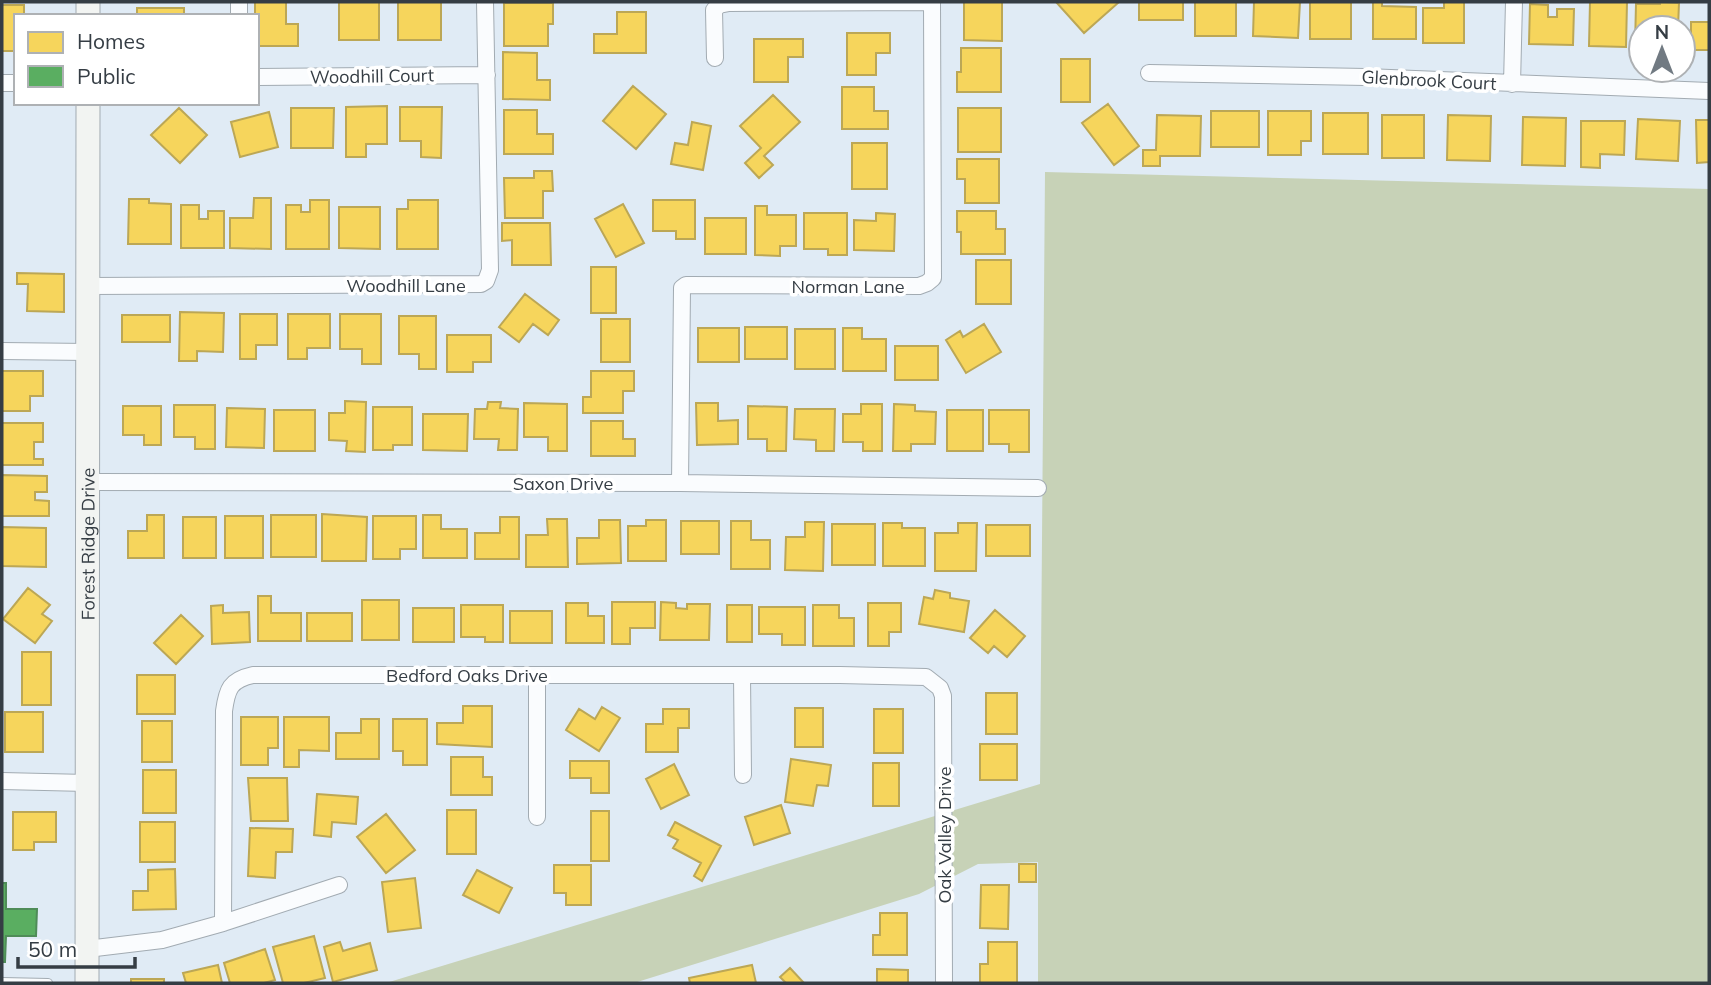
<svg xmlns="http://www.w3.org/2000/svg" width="1711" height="985" font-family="Mulish,sans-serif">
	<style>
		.green { fill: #c7d2b7 }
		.homes { fill: #f6d55c; stroke: #bca755; stroke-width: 2 }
		.public { fill: #5aae61; stroke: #4f8c58; stroke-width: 2 }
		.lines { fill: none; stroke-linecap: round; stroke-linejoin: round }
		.service-casing { stroke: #a2abb2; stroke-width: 10 }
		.minor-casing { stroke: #a2abb2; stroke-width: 18 }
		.secondary-casing { stroke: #a2abb2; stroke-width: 25 }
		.service { stroke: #fafcfe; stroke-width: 8 }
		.minor { stroke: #fafcfe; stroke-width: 16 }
		.secondary { stroke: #f2f4f2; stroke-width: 23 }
		.labels { text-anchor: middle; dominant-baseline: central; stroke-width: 7; stroke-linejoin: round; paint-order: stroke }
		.street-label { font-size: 18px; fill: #353d44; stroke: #fff }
	</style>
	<rect width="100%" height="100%" fill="#e0ebf5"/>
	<path class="green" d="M1045,172L1709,189V983H1038V862L978,864L919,894L634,983H386L1040,784Z"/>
	<path class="homes" d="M255,2H286V24H298V46H257V16H255Z
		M339,2H379V40H339Z
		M398,2H441V40H398Z
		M964,2H1002V41L964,40Z
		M1056,2H1119L1084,33Z
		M1139,2H1183V20H1139Z
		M1195,2H1236V36H1195Z
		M1254,2H1300L1298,38L1253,36Z
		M1310,2H1351V39H1310Z
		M1373,2H1382V6L1416,7V39H1373Z
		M1444,2H1464V43H1423V8H1444Z
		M1590,2H1627L1626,47L1589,46Z
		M1660,2L1679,3L1678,28H1641V46H1635L1636,4H1660Z
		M504,3H553V24H548V46H504Z
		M1530,4L1548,5V17H1557V9H1574L1573,45L1529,44Z
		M2,5H24V16H16V51H2Z
		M137,8H184V16H137Z
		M617,12H646V53H594V34H617Z
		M1691,22H1709V50H1691Z
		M847,33H890V53H876V75H847Z
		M754,39H803V57H788V82H754Z
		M961,48H1001V92H957V72H961Z
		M503,52L537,53V80H550V100L503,99Z
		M1061,59H1090V102H1061Z
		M633,86L666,114L636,149L603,121Z
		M842,87H874V111H888V129H842Z
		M773,95L800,122L764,156L773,165L759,178L745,163L761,148L740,126Z
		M128,103H165V105L128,104Z
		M1108,104L1139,146L1114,165L1082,123Z
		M387,106V144H366V157H346V107Z
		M400,107H442L441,158L421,157V141H400Z
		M179,108L207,135L180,163L151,135Z
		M291,108H334L333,148H291Z
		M958,108H1001V152H958Z
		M504,110H537V134H553V154H504Z
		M1211,111H1259V147H1211Z
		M1268,111H1311V141H1301V155H1268Z
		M269,112L278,147L240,157L231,122Z
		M1323,113H1368V154H1323Z
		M1157,115L1201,116L1200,156H1160V166H1143V150H1156Z
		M1382,115H1424V158H1382Z
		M1448,115L1491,116L1490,161L1447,160Z
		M1523,117L1566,118L1565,166L1522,165Z
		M1638,119L1680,121L1678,161L1636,159Z
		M1696,120H1709V162L1697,163Z
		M1581,121H1625L1624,155L1600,154V168L1581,167Z
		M692,122L711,126L703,170L671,164L675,143L688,145Z
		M852,143H887V189H852Z
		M957,159H999V203H965V179H957Z
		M534,171H552L553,191H543V218H505L504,178H534Z
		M254,198H271V249L230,248V218H253Z
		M129,199H149V203L171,204V244H128Z
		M310,200H329V249H286V205H301V212H310Z
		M408,200H438V249H397V209H408Z
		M653,200H695V239H676V231H653Z
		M623,204L644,243L616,257L595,219Z
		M181,205H199V219H208V211H224V248H181Z
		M755,206H767V215H796V246H780V256L755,255Z
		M339,207H380V249L339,248Z
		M957,211H996V229H1005V254H961V232H957Z
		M804,213H847V255H828V249H804Z
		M876,213L895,214L894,251L854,250V220L876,221Z
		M705,218H746V254H705Z
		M502,223H550L551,265H512V240L502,241Z
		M976,260H1011V304H976Z
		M591,267H616V313H591Z
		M17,273L64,274V312L27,311L28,284H17Z
		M525,294L559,320L548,335L533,324L519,342L499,327Z
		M180,312L224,313L223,352L197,351V361H179Z
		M240,314H277V345H256V359H240Z
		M288,314H330V348H307V359H288Z
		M340,314H381V364H362V349H340Z
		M122,315H170V342H122Z
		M399,316H436V369H419V354H399Z
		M601,319H630V362H601Z
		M984,324L1001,352L966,373L946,340L960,331L963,337Z
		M745,327H787V359H745Z
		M698,328H739V362H698Z
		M843,328H862V339H886V371H843Z
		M795,329H835V369H795Z
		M447,335H491V362H473V372H447Z
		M895,346H938V380H895Z
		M2,371H43V396H30V411H2Z
		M591,371H634V391H623V413H583V397H591Z
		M345,401L366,402L365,452L346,451L347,441L329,440V413H345Z
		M488,402H501L500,408L518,409L517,450H498L499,439H474L475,409H487Z
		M524,403L567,404V451H548V437H524Z
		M696,403H718V421L738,420V444L697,445Z
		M861,404H882V451H863V442H843V414H861Z
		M894,404L915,405V411L936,412L935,444H911V451H893Z
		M174,405H215V449H195V437H174Z
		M123,406H161V445H144V435H123Z
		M748,406L787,407L786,451H767V439H748Z
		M373,407H412V445H393V450H373Z
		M227,408L265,409L264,448L226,447Z
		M795,409H835L834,451H816V440L794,439Z
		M274,410H315V451H274Z
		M947,410H983V451H947Z
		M989,410H1029V452H1009V444H989Z
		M423,414H468L467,451L423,450Z
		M591,421H623V439H635V456H591Z
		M2,423H43V442H34V459H43V465H2Z
		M2,475L47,476V492H35V500L49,501V516H2Z
		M322,514L367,517L366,561H322Z
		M147,515H164V558H128V531H147Z
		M271,515H316V557H271Z
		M423,515H441V529H467V558H423Z
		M225,516H263V558H225Z
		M373,516H416V549H400V559H373Z
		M183,517H216V558H183Z
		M500,517H519V559H475V533H500Z
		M547,519H567L568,567H526V535H548Z
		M599,520H620L621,563L577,564V538H599Z
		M646,520H666V561H628V526H646Z
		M681,521H719V554H681Z
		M731,521H751V540H770V569H731Z
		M805,522H824L823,571L785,570L786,537H805Z
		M883,523H902V528H925V566H883Z
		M958,523H977L976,571H935V533H958Z
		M832,524H875V565H832Z
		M986,525H1030V556H986Z
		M2,527L46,528V567L2,566Z
		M28,588L50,605L42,614L52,621L35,643L3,619Z
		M935,590L950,593V598L969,601L964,632L919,624L924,597L933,599Z
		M258,596H271V613H301V641H258Z
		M362,600H399V640H362Z
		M612,602H655V628H630V644H612Z
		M661,602L676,603V608L687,609V604H710L709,640H660Z
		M566,603H588V616H604V643H566Z
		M868,603H901V632H889V646H868Z
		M223,605V613L249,612L250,642L212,644L211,606Z
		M461,605H503V642H485V637H461Z
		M727,605H752V642H727Z
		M813,605H839V618H854V646H813Z
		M759,607H805V645H782V634H759Z
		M413,608H454V642H413Z
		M995,610L1025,636L1007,657L994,646L988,653L970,638Z
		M510,611H552V643H510Z
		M307,613H352V641H307Z
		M181,615L203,636L176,664L154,643Z
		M22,652H51V705H22Z
		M137,675H175V714H137Z
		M986,693H1017V734H986Z
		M463,706H492V747L437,744V723H463Z
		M602,707L620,718L599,751L566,730L579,709L595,719Z
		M795,708H823V747H795Z
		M663,709H689V728H678V752H646V724H663Z
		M874,709H903V753H874Z
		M5,712H43V752H5Z
		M241,717H278V748H268V765H241Z
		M284,717H329V751L299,750V767H284Z
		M361,719H379V759H336V733H361Z
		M393,719H427V765H403V751H393Z
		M142,721H172V762H142Z
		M980,744H1017V780H980Z
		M451,757H483V777H492V795H451Z
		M791,759L831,765L828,786L817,785L813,806L785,802Z
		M570,761H609V793H591V778H570Z
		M873,763H899V806H873Z
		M674,764L689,795L661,809L646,779Z
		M143,770H176V813H143Z
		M248,778H287L288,821H251Z
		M317,794L358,797L356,824L332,822L331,837L314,835Z
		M781,805L790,833L754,845L745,817Z
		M447,810H476V854H447Z
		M591,811H609V861H591Z
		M13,812H56V842H34V850H13Z
		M386,814L415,850L386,873L357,837Z
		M140,822H175V862H140Z
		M675,822L721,846L702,881L694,876L701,863L673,848L678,840L668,835Z
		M250,828L293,829L292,852H276L275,878L248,876Z
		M1019,864H1036V882H1019Z
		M554,865H591V905H566V893H554Z
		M175,869L176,909L133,910V891H148V870Z
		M477,870L512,888L499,913L463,895Z
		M415,878L421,928L388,932L382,882Z
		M981,885H1009L1008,929L980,928Z
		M880,913H907V955H873V935H880Z
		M314,936L325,978L304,983H283L273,947Z
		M340,942L343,951L370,943L377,970L333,982L324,947Z
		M988,942H1017V983H980V964H988Z
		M265,949L275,980L264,983H230L224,963Z
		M218,965L222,983H186L183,973Z
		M752,965L756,983H690L689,978Z
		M790,968L804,983H786L780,977Z
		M877,969L908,970V983H877Z
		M131,979H164V983H131Z"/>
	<path class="public" d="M2,883H6V909H37L36,936H6L5,962H2Z"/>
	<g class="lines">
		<g class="service-casing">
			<path id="service" d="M2,982L48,983"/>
		</g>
		<g class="minor-casing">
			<path id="minor" d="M239,16V2
				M715,58L714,10L719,5L729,3L932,2
				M1149,73L1366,77L1709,91
				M257,77L487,75
				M2,83H16
				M1512,84L1514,2
				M88,286L481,284L486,281L490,270L485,2
				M2,351L88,352
				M87,482L680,483L1038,488
				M680,483L682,288L686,285L919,286L927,283L933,278L932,2
				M537,675V817
				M742,675L743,775
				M2,781L87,783
				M223,923L224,711C227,689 230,680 253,675H840L926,677L940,688L943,696L944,983
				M87,949L162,940L223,923L339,885"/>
		</g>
		<g class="secondary-casing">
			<g id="secondary">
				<path d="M88,16V2"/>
				<path id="s1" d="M87,983L88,103"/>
			</g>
		</g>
		<use href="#service" class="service"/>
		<use href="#minor" class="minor"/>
		<use href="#secondary" class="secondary"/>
	</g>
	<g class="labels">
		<g class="street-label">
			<text transform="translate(372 76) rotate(-1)">Woodhill Court</text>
			<text transform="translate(1429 80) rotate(3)">Glenbrook Court</text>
			<text x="406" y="285">Woodhill Lane</text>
			<text x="848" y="286">Norman Lane</text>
			<text x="563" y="483">Saxon Drive</text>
			<text stroke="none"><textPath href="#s1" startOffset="439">Forest Ridge Drive</textPath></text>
			<text x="467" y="675">Bedford Oaks Drive</text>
			<text transform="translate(944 835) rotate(-90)">Oak Valley Drive</text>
		</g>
	</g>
	<rect width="1711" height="985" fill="none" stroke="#353d44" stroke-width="7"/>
	<rect x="14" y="14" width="245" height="91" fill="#ffffff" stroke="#aeb1b4" stroke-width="2"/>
	<rect x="28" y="32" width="35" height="21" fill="#f6d55c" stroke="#aeb1b4" stroke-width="2"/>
	<text x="77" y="49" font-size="21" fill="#353d44">Homes</text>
	<rect x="28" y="66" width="35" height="21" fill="#5aae61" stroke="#aeb1b4" stroke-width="2"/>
	<text x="77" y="84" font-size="21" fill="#353d44">Public</text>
	<g transform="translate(1662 49)"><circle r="33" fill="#ffffff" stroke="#aeb1b4" stroke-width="2"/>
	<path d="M0-5L12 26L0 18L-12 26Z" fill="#717a82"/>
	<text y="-10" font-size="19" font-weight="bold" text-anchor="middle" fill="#353d44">N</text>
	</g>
	<path d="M18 957v10h117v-10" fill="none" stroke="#353d44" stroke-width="3.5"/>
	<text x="28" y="957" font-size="21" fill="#353d44" stroke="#ffffff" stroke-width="5" paint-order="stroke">50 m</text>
</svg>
